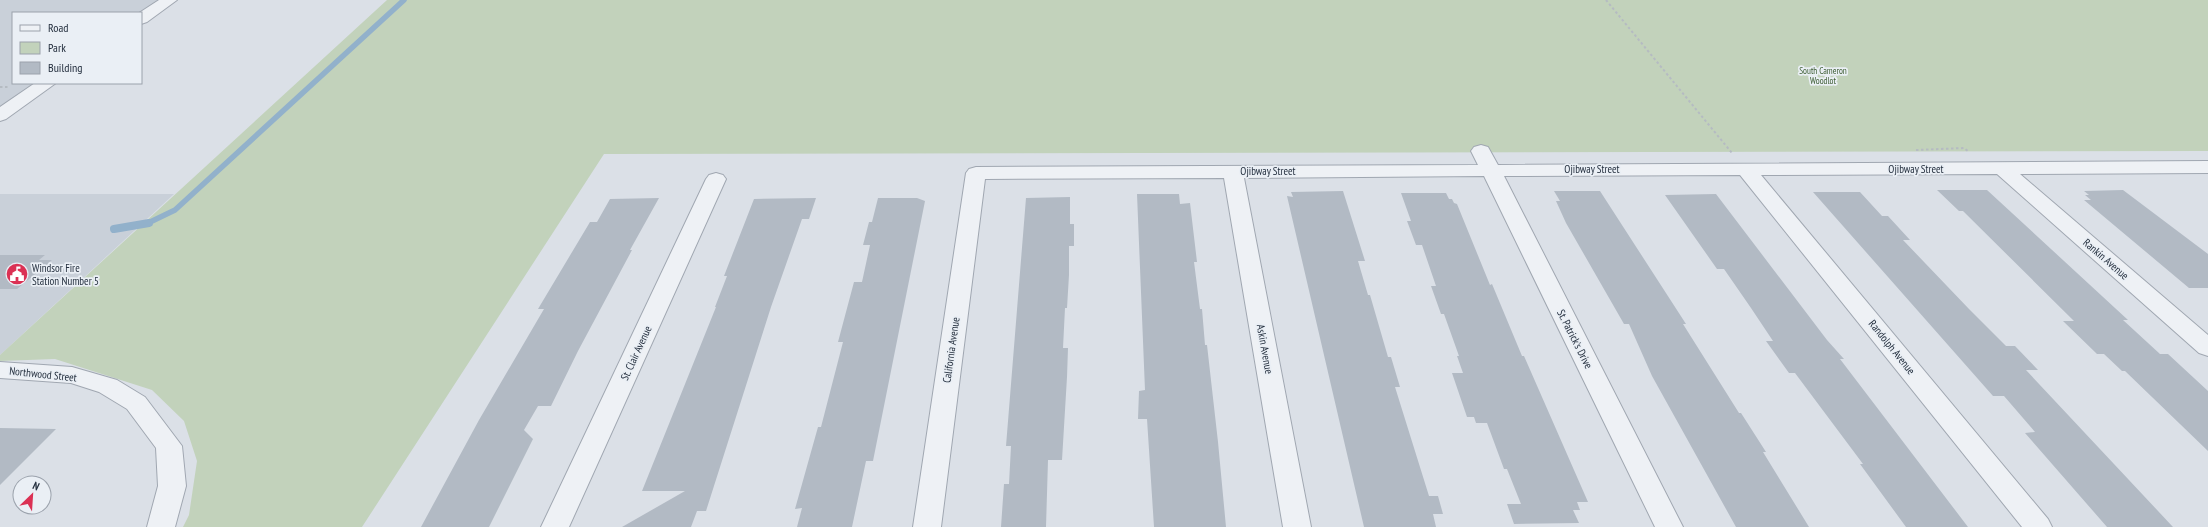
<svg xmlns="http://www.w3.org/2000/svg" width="2208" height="527" font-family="'PT Sans Narrow',sans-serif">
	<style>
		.built { fill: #c9d0d9 }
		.green { fill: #c2d2bb }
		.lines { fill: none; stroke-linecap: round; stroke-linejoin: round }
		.stream-far1 { stroke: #92b1cb; stroke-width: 5.5 }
		.stream { stroke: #92b1cb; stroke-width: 8 }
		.building { fill: #b2bac4 }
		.street-casing { stroke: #a0a7b1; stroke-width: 2 }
		.path { stroke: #b5bbc2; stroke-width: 2; stroke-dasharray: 2.5 2.5; stroke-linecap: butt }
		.street { fill: #eef1f5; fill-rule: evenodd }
		.labels { text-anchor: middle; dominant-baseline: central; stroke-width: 3.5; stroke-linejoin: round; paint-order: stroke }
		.far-park-label { font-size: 9px; fill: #3a5b30; stroke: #eaeff5 }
		.street-label { font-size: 11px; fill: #242f3e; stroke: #eaeff5 }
		.poi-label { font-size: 11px; fill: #242f3e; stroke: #eaeff5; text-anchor: start }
	</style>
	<rect width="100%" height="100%" fill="#dbe0e7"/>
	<path class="built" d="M0,0H158L138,13H13V83H36L0,107Z
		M0,194H174L0,355Z"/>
	<path class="green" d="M387,0H2208V151L604,154L362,527H183L189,515L197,461L184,421L152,390L55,359L0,361V355Z"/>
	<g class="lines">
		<path class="stream-far1" d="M146,224L175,210L404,0"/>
		<path class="stream" d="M114,229L149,223"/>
	</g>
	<path class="building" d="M1937,190H1987L2128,320H2123L2160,354H2168L2208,391V451L2125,371H2122L2104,354H2097L2063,321H2074L1963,211H1959Z
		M2123,190L2208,254V288H2189L2084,200H2091L2085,195H2089L2084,191Z
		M1343,191L1365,261H1358L1368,295H1370L1388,357H1391L1400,387H1395L1429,496H1438L1443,514H1433L1436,527H1364L1287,196L1293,197L1291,192Z
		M1554,191H1600L1686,324H1683L1739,413H1741L1766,452H1763L1809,527H1736L1652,376L1629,324H1624L1566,223L1556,201H1560Z
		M1813,192H1860L1882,216H1888L1910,240H1903L1969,309L2006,346H2015L2038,370H2026L2173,527H2107L2025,433L2035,432L2004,396H1993Z
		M1401,193H1446L1449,199H1452L1454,203L1457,204L1490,285L1492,284L1522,356H1524L1588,502H1577L1580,510H1573L1579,523L1514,524L1507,504H1521L1507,469H1504L1487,423H1476L1474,417H1467L1452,373H1463L1457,356H1459L1444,314H1441L1431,286H1436L1422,245H1416L1407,221H1411Z
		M1137,194H1179L1180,204L1190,203L1197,262H1194L1200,309H1202L1205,345H1207L1218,442L1226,527H1154L1147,419H1138L1139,391L1145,390Z
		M1716,194L1827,340L1844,359H1840L1968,527H1906L1860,464H1863L1795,373H1789L1766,341H1773L1751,308L1724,269H1717L1665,195Z
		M1070,197V224H1074V246H1069V275L1067,308H1065L1063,348H1068L1067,377L1062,460H1048L1046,527H1001L1004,484H1009L1011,446H1006L1026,198Z
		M659,198L630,250H632L578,351L551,406H538L524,430L533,439L489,527H421L479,420L544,309H538L590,222H597L610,199Z
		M816,198L809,219H802L771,307L706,511H697L691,527H622L685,491H642L716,307H715L727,276H724L754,199Z
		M878,198H917L925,201L873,461H866L852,527H797L802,508L795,509L818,427H821L843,342H838L854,282H862L870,245H863L869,222H872Z
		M0,255H45L39,260H52L17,289H0Z
		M0,428L56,429L0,485Z"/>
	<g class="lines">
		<g class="street-casing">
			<path id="street" d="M159,0H177L147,22L141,24V13H139Z
				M35,83H56L6,119L0,121V107Z
				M1481,145L1488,147L1498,165L2208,161V173L2020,174L2208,335V356L2199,353L1997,174L1761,175L2048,519L2052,527H2022L1740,175L1504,176L1683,527H1655L1484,176L1244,178L1311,527H1283L1224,178L985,179L941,527H913L966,173L969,169L976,167L1478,165L1471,151L1474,147Z
				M716,173L723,175L726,179L569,527H541L706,179L709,175Z
				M0,362L72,367L117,380L145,397L182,446L186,486L175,527H147L158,486L156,448L127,409L99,392L71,383L0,378Z"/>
		</g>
		<path class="path" d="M1606,0L1732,153
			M0,87H8
			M1916,150L1964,148L1968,151"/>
		<use href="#street" class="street"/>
	</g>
	<defs>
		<g id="civic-disc" transform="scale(1.15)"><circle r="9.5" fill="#db3154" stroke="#eaeff5"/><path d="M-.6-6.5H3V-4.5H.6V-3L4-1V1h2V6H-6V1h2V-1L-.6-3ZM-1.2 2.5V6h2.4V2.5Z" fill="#fff"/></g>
	</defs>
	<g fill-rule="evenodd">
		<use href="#civic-disc" x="17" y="274"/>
	</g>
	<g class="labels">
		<g class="far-park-label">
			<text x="1823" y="70">South Cameron<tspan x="1823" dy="10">Woodlot</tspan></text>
		</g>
		<g class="street-label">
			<text x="1592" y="169">Ojibway Street</text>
			<text x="1916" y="169">Ojibway Street</text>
			<text x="1268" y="171">Ojibway Street</text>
			<text transform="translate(2106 259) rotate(41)">Rankin Avenue</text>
			<text transform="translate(1575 339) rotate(63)">St. Patrick's Drive</text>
			<text transform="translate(1892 347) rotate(51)">Randolph Avenue</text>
			<text transform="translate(1265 349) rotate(80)">Askin Avenue</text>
			<text transform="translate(951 350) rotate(-82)">California Avenue</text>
			<text transform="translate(636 353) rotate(-65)">St. Clair Avenue</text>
			<text transform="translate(43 374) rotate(6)">Northwood Street</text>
		</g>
		<g class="poi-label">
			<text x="32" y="268">Windsor Fire<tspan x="32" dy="13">Station Number 5</tspan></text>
		</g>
	</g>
	<rect x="12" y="12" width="130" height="72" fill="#eaeff5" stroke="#9ba2ac"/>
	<rect x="20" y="25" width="20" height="6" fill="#eef1f5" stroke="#9ba2ac"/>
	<text x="48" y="32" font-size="12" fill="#242f3e">Road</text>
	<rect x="20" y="42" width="20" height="12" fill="#c2d2bb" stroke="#9ba2ac"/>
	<text x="48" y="52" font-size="12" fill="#242f3e">Park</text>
	<rect x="20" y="62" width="20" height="12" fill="#b2bac4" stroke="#9ba2ac"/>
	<text x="48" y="72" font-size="12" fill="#242f3e">Building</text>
	<g transform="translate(32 495) rotate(25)"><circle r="19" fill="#eaeff5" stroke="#9ba2ac"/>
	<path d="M0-3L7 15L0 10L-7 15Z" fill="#db3154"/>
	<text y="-6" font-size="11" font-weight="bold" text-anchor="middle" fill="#242f3e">N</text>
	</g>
</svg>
